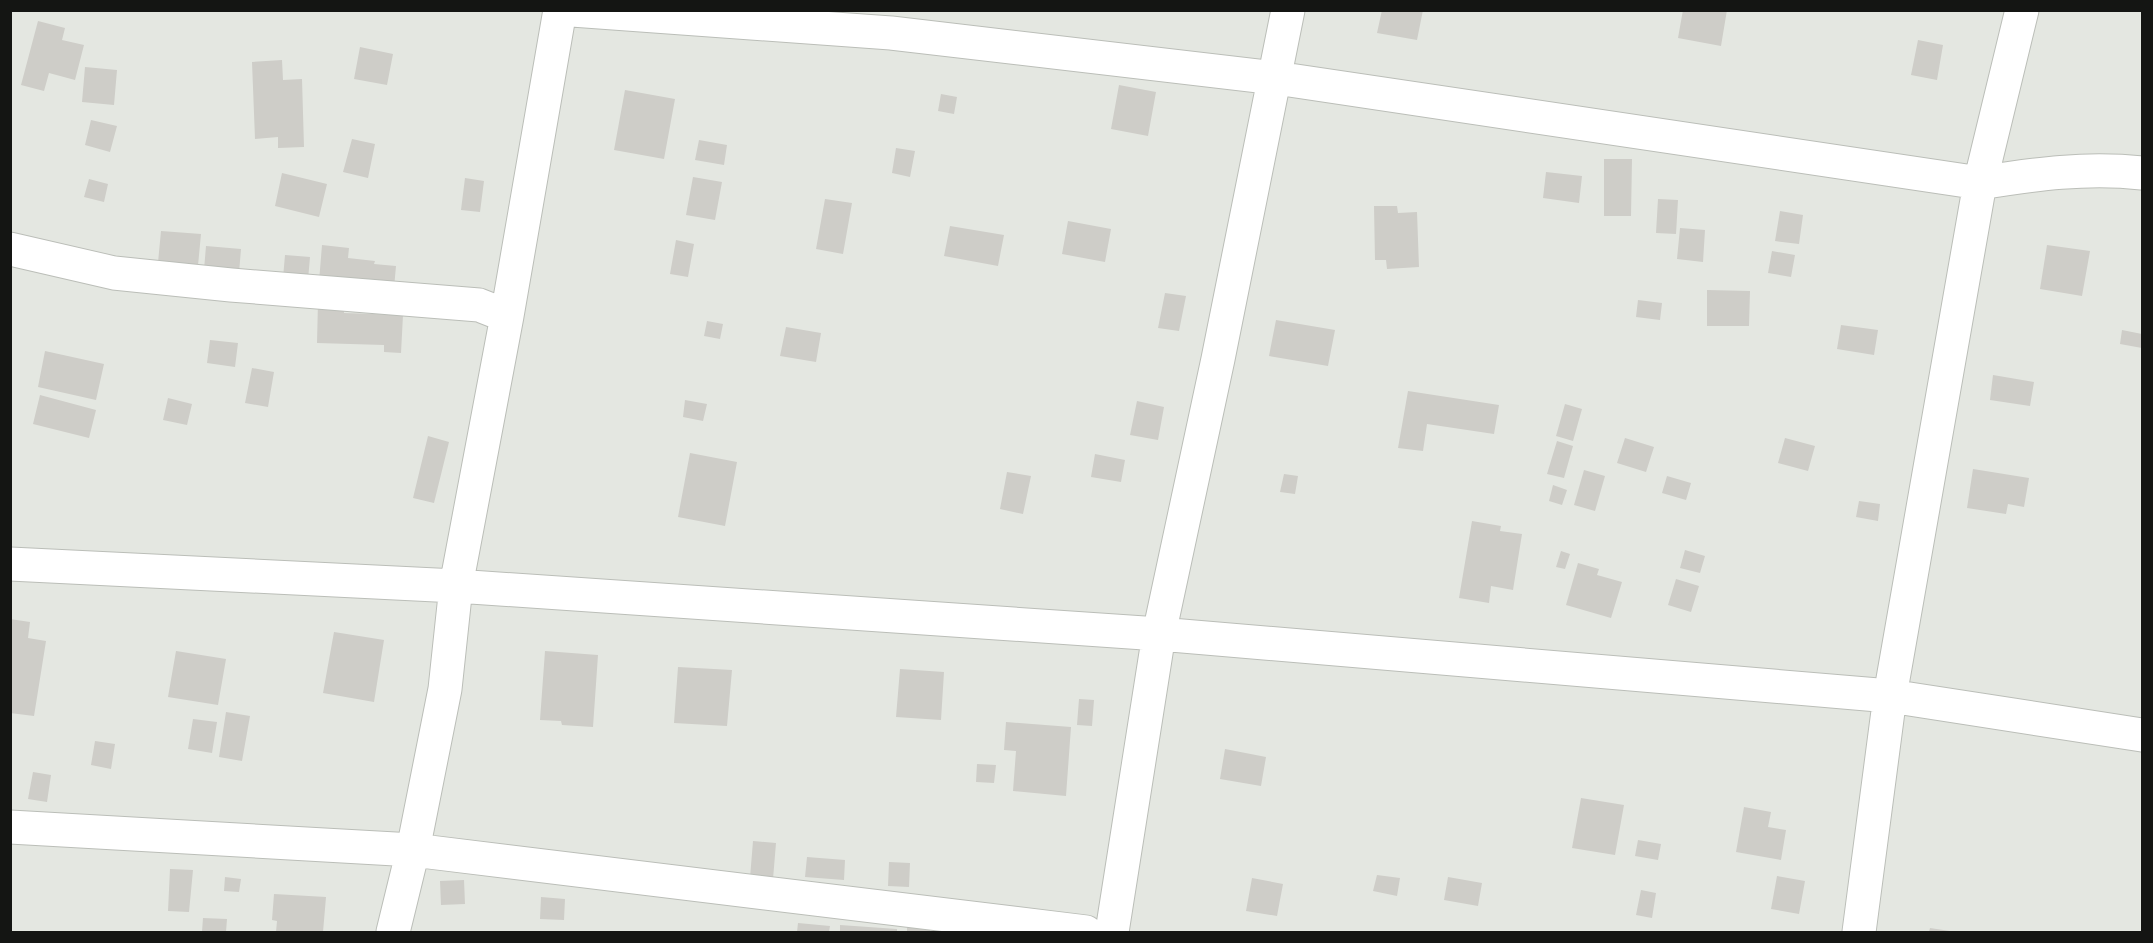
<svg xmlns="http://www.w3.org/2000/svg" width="2153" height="943" font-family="Signika,sans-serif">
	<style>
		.building { fill: #cecdc8 }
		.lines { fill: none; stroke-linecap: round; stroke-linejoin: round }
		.street-casing { stroke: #bbbeb8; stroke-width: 35 }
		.street { stroke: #fff; stroke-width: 33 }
	</style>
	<rect width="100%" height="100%" fill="#e4e7e1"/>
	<path class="building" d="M1382,10H1423L1417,40L1377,33Z
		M1683,10H1727L1721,46L1678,38Z
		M38,21L65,28L62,40L84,45L75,80L49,73L44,91L21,85Z
		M1918,40L1943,45L1937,80L1911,75Z
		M360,47L393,54L387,85L354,79Z
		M282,60L283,80L302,79L304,147L278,148V137L255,139L252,62Z
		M85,67L117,70L114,105L82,102Z
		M1119,85L1156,92L1148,136L1111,129Z
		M625,90L675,99L664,159L614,150Z
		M941,94L957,97L954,114L938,111Z
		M91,120L117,126L110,152L85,145Z
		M352,139L375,144L368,178L343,172Z
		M699,140L727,145L724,165L695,160Z
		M896,148L915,151L910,177L892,173Z
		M1604,159H1632L1631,216H1604Z
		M1546,172L1582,176L1579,203L1543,198Z
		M282,173L327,184L319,217L275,206Z
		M693,177L722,182L715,220L686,215Z
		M465,178L484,181L480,212L461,210Z
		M89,179L108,184L104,202L84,197Z
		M825,199L852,203L843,254L816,249Z
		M1658,199L1678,200L1676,234L1656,233Z
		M1374,206H1397L1398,213L1417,212L1419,267L1387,269L1386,260H1375Z
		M1780,211L1803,215L1799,244L1775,241Z
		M1068,221L1111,229L1105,262L1062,254Z
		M950,226L1004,235L998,266L944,256Z
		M1680,228L1705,230L1703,262L1677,259Z
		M161,231L201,234L197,276L157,273Z
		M676,240L694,244L688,277L670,274Z
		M322,245L349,248L348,258L375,261L374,264L396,266L394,288L319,282Z
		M2047,245L2090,251L2082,296L2040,289Z
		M206,246L241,249L239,273L204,270Z
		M1772,251L1795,255L1791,277L1768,273Z
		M285,255L310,257L308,280L283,278Z
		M1707,290L1750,291L1749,326H1707Z
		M1165,293L1186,296L1179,331L1158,328Z
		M1638,300L1662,303L1660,320L1636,317Z
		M318,302L344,303V313L403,315L401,353L384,352V345L317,343Z
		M1276,320L1335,330L1328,366L1269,356Z
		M707,321L723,324L720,339L704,336Z
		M1841,325L1878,330L1874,355L1837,349Z
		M786,327L821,333L816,362L780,356Z
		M2122,330L2142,334V348L2120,344Z
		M210,340L238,343L235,367L207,363Z
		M45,351L104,364L96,400L38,387Z
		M252,368L274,372L268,407L245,403Z
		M1993,375L2034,382L2030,406L1990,400Z
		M1408,391L1499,405L1494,434L1427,424L1423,451L1398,448Z
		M40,395L96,410L89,438L33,424Z
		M168,398L192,404L187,425L163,420Z
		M685,400L707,404L703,421L683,417Z
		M1137,401L1164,407L1158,440L1130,435Z
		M1565,404L1582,409L1573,441L1556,436Z
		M428,436L449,442L434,503L413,498Z
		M1625,438L1654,447L1646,472L1617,463Z
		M1785,438L1815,446L1808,471L1778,463Z
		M1557,441L1573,446L1564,478L1547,474Z
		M690,453L737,462L725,526L678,517Z
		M1095,454L1125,460L1121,482L1091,477Z
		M1973,469L2029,478L2024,507L2008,504L2006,514L1967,508Z
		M1584,470L1605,476L1595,511L1574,505Z
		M1007,472L1031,476L1023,514L1000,509Z
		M1284,474L1298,476L1295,494L1280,492Z
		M1667,476L1691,483L1686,500L1662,493Z
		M1553,485L1567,490L1562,505L1549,501Z
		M1859,501L1880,504L1878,521L1856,517Z
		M1472,521L1501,526L1500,531L1522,534L1513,590L1491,586L1489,603L1459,598Z
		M1685,550L1705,556L1700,573L1680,568Z
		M1561,551L1570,554L1565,569L1556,567Z
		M1578,563L1599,569L1597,575L1622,582L1611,618L1566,605Z
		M1676,579L1699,586L1691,612L1668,605Z
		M10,619L30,622L28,638L46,641L34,716L10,713Z
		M334,632L384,640L374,702L323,693Z
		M176,651L226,659L218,705L168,697Z
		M545,651L598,655L593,727L562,725L561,721L540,720Z
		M678,667L732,670L727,726L674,723Z
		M900,669L944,672L941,720L896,717Z
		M1079,699L1094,700L1092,726L1077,725Z
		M226,712L250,716L242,761L219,757Z
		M193,719L217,722L212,753L188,749Z
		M1006,722L1071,727L1066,796L1013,791L1016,751L1004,750Z
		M95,741L115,744L111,769L91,765Z
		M1225,749L1266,757L1261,786L1220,779Z
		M977,764L996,765L994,783L976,782Z
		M33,772L51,775L47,802L28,799Z
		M1581,798L1624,805L1615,855L1572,848Z
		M1744,807L1771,812L1768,827L1786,830L1781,860L1736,852Z
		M1638,840L1661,844L1658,860L1635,856Z
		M753,841L776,843L773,879L750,878Z
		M807,857L845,860L844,880L805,877Z
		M889,862L910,863L909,887L888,886Z
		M170,869L193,870L189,912L168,911Z
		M1377,875L1400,878L1397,896L1373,891Z
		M1777,876L1805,881L1799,914L1771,909Z
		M225,877L241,879L239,892L224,891Z
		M1448,877L1482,883L1478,906L1444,900Z
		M1252,878L1283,884L1277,916L1246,911Z
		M464,880L465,904L441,905L440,881Z
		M1641,890L1656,893L1652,918L1636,915Z
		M274,894L326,897L323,932H276L277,921L272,920Z
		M541,897L565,899L564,920L540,919Z
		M203,918L227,919L226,932H202Z
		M798,923L830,926L829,932H797Z
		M840,925L897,929V932H840Z
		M907,925L930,928V932H907Z
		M1930,928L1950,931V932H1929Z"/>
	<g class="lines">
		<g class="street-casing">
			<path id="street" d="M572,10L891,33L1276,78L1980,183C2036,174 2086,167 2142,173
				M10,249L114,273L231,285L479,305L507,316
				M10,564L456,586L1159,634L1890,696L2142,735
				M10,827L413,850L1086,932
				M393,932L413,850L445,689L456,586L507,316L560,10
				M1112,932L1159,634L1218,359L1288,10
				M1859,932L1890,696L1980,183L2022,10"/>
		</g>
		<use href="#street" class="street"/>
	</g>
	<rect width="2153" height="943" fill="none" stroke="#141513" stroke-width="24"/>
</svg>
